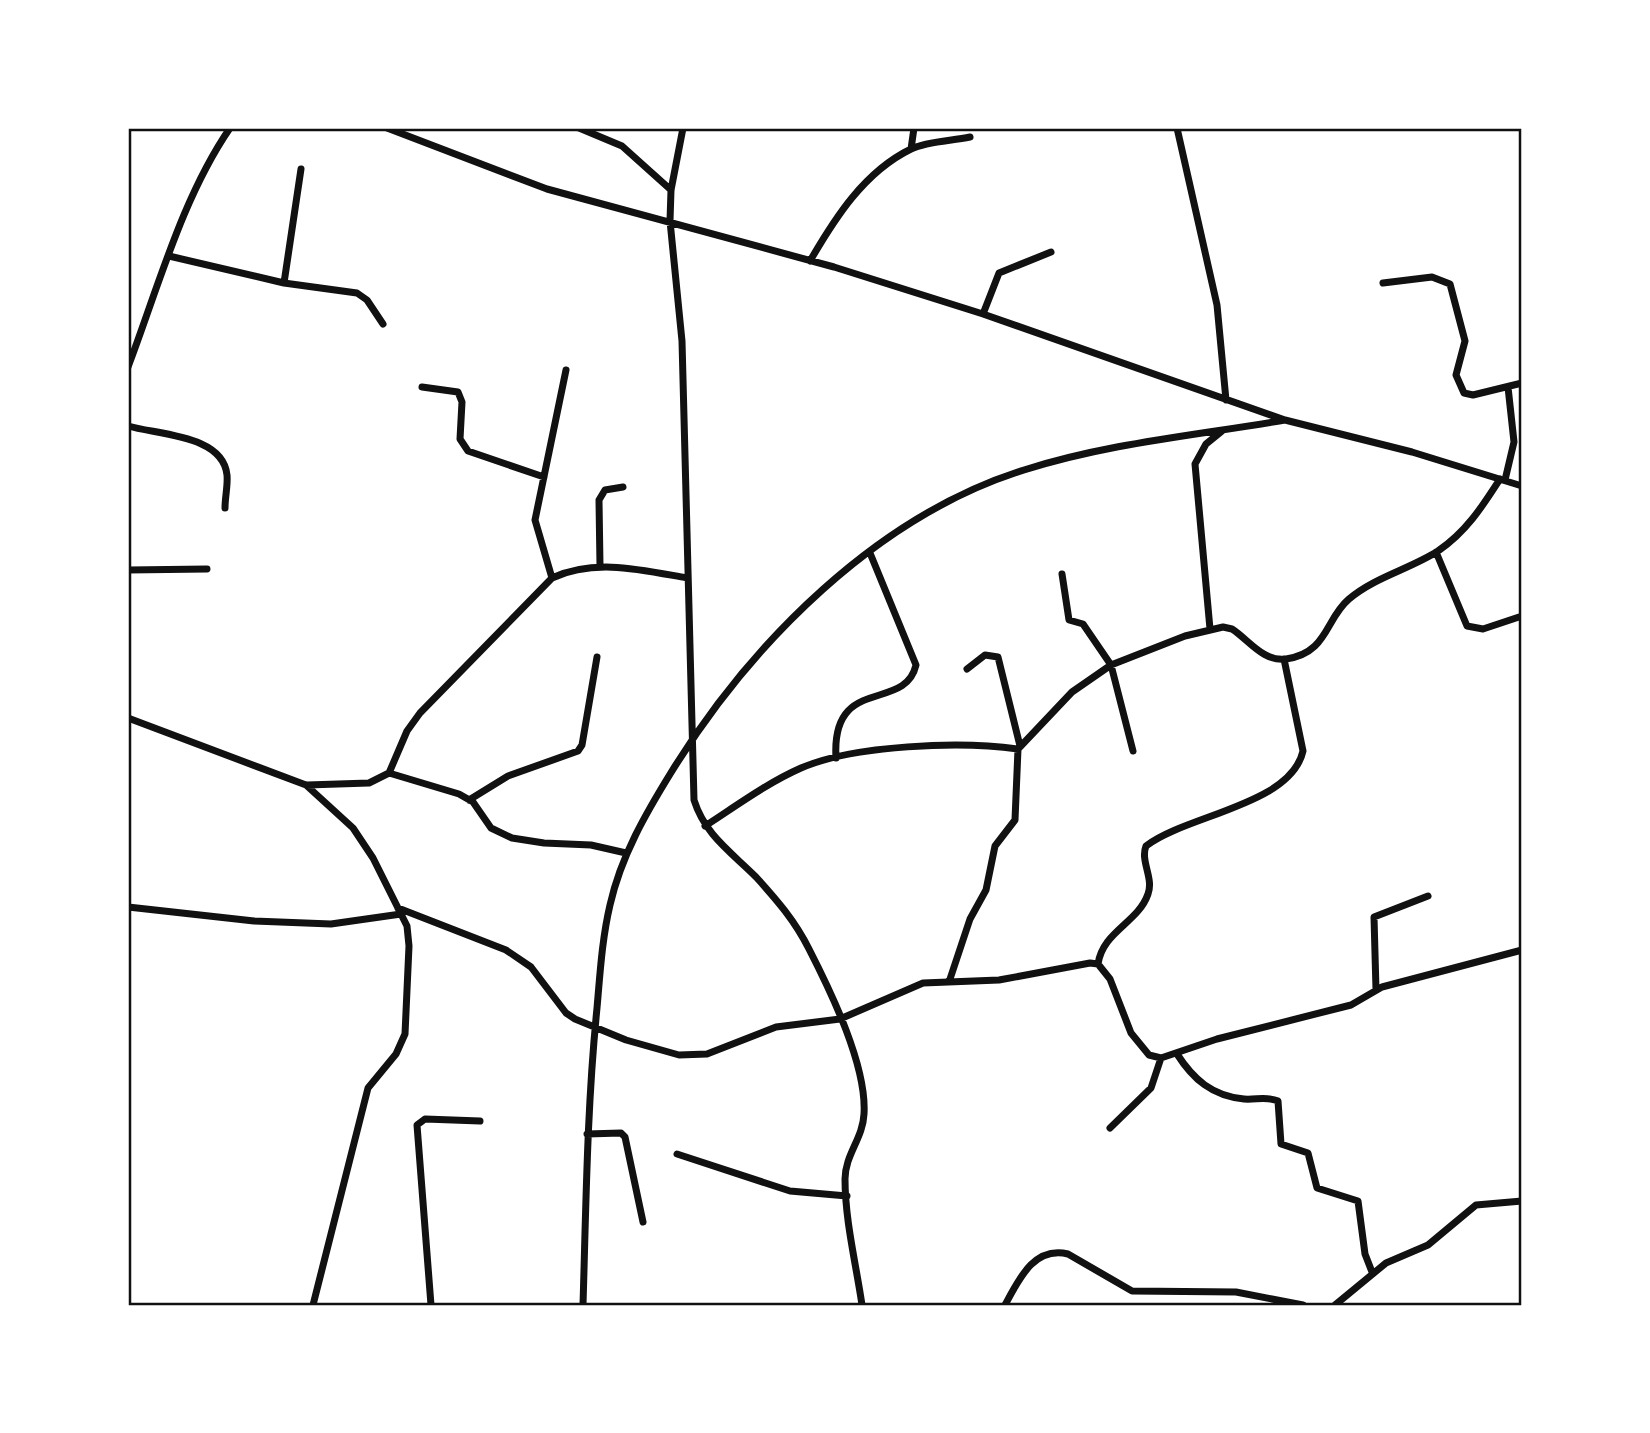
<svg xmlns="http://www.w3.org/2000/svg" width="1650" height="1433" font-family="'Nunito Sans',sans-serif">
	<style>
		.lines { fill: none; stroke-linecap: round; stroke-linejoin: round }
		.minor { stroke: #111; stroke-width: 7 }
		.neatline { fill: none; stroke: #111; stroke-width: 2.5 }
	</style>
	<rect width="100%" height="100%" fill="#fff"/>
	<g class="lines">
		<path class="minor" d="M387,128L547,189L834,267L983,314L1285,420L1412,452L1522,486
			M579,128L622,146L671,190
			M683,128L671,190L670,221L682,341L694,800C705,835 731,852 756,877C777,900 795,921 809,949C831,992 867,1066 864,1114C863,1138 845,1155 845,1179C845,1220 856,1264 862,1305
			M1177,128L1217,305L1226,400
			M911,149L914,128
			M169,256L284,283L357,293L367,300L383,324
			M810,261C835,218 864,172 911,149C928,141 951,141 970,137
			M284,283L301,169
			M1383,283L1432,277L1450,284L1465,341L1456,375L1464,393L1473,395L1522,383
			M983,314L999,273L1051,252
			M128,367C158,288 182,198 230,128
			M422,387L458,392L462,402L460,439L468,451L544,477
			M128,426C159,435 223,435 227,475C228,485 225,497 225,508
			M1505,480L1514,442L1508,387
			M1436,552L1467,626L1483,629L1519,617
			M600,566L599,500L605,490L623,487
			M128,570L207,569
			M1062,574L1069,620L1083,624L1111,665L1133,751
			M552,578L535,520L566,370
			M1210,629L1195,464L1206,444L1222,431
			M967,669L985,655L998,657L1020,746
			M128,718L306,785L353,828L373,858L407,926L409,946L405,1034L396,1054L368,1088L313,1305
			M836,758C831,674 905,713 916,665L870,553
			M389,773L459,794L473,802L491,828L512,838L544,843L591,845L626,853
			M307,785L369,783L389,773L407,731L420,713L552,578C595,558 642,570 687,578
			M469,800L508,776L578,751L582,745L597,657
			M705,826C736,806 767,783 801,768C854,745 960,741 1018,749
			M128,907L254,921L331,924L401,914
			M398,908L506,950L531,967L566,1013L575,1019L626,1040L679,1055L707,1054L776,1027L840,1019L923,983L999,980L1090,963L1098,964L1110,979L1131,1033L1149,1055L1161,1058L1217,1039L1351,1005L1382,987L1522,950
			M1098,964C1103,931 1138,923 1148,894C1154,878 1140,861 1146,846C1186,815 1291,805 1303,751L1284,659
			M949,982L970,919L986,890L995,846L1015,820L1018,749L1072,692L1111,665L1185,636L1223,627L1232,629C1249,640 1263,662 1286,659C1328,653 1325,619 1349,599C1375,577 1410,569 1438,551C1466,532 1482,507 1500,479
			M1376,990L1374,917L1428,896
			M1177,1054C1193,1079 1212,1096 1244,1099C1256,1100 1267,1096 1278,1101L1281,1144L1308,1153L1317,1188L1358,1201L1365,1254L1372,1272
			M1110,1128L1151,1088L1161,1058
			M587,1134L621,1133L625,1137L643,1222
			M677,1154L790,1191L847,1196
			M431,1305L417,1125L425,1119L480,1121
			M583,1305C586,1206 587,1107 597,1008C600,974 602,939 610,905C621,856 646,813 672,771C752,642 877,516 1024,470C1109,443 1198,435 1285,420
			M1005,1305C1019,1279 1034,1246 1068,1254L1132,1291L1236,1292L1303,1305
			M1335,1305L1386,1263L1428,1245L1476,1205L1522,1201"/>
	</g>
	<rect width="1650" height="1433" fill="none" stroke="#ffffff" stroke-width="259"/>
	<rect x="130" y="130" width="1390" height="1174" class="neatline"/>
</svg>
